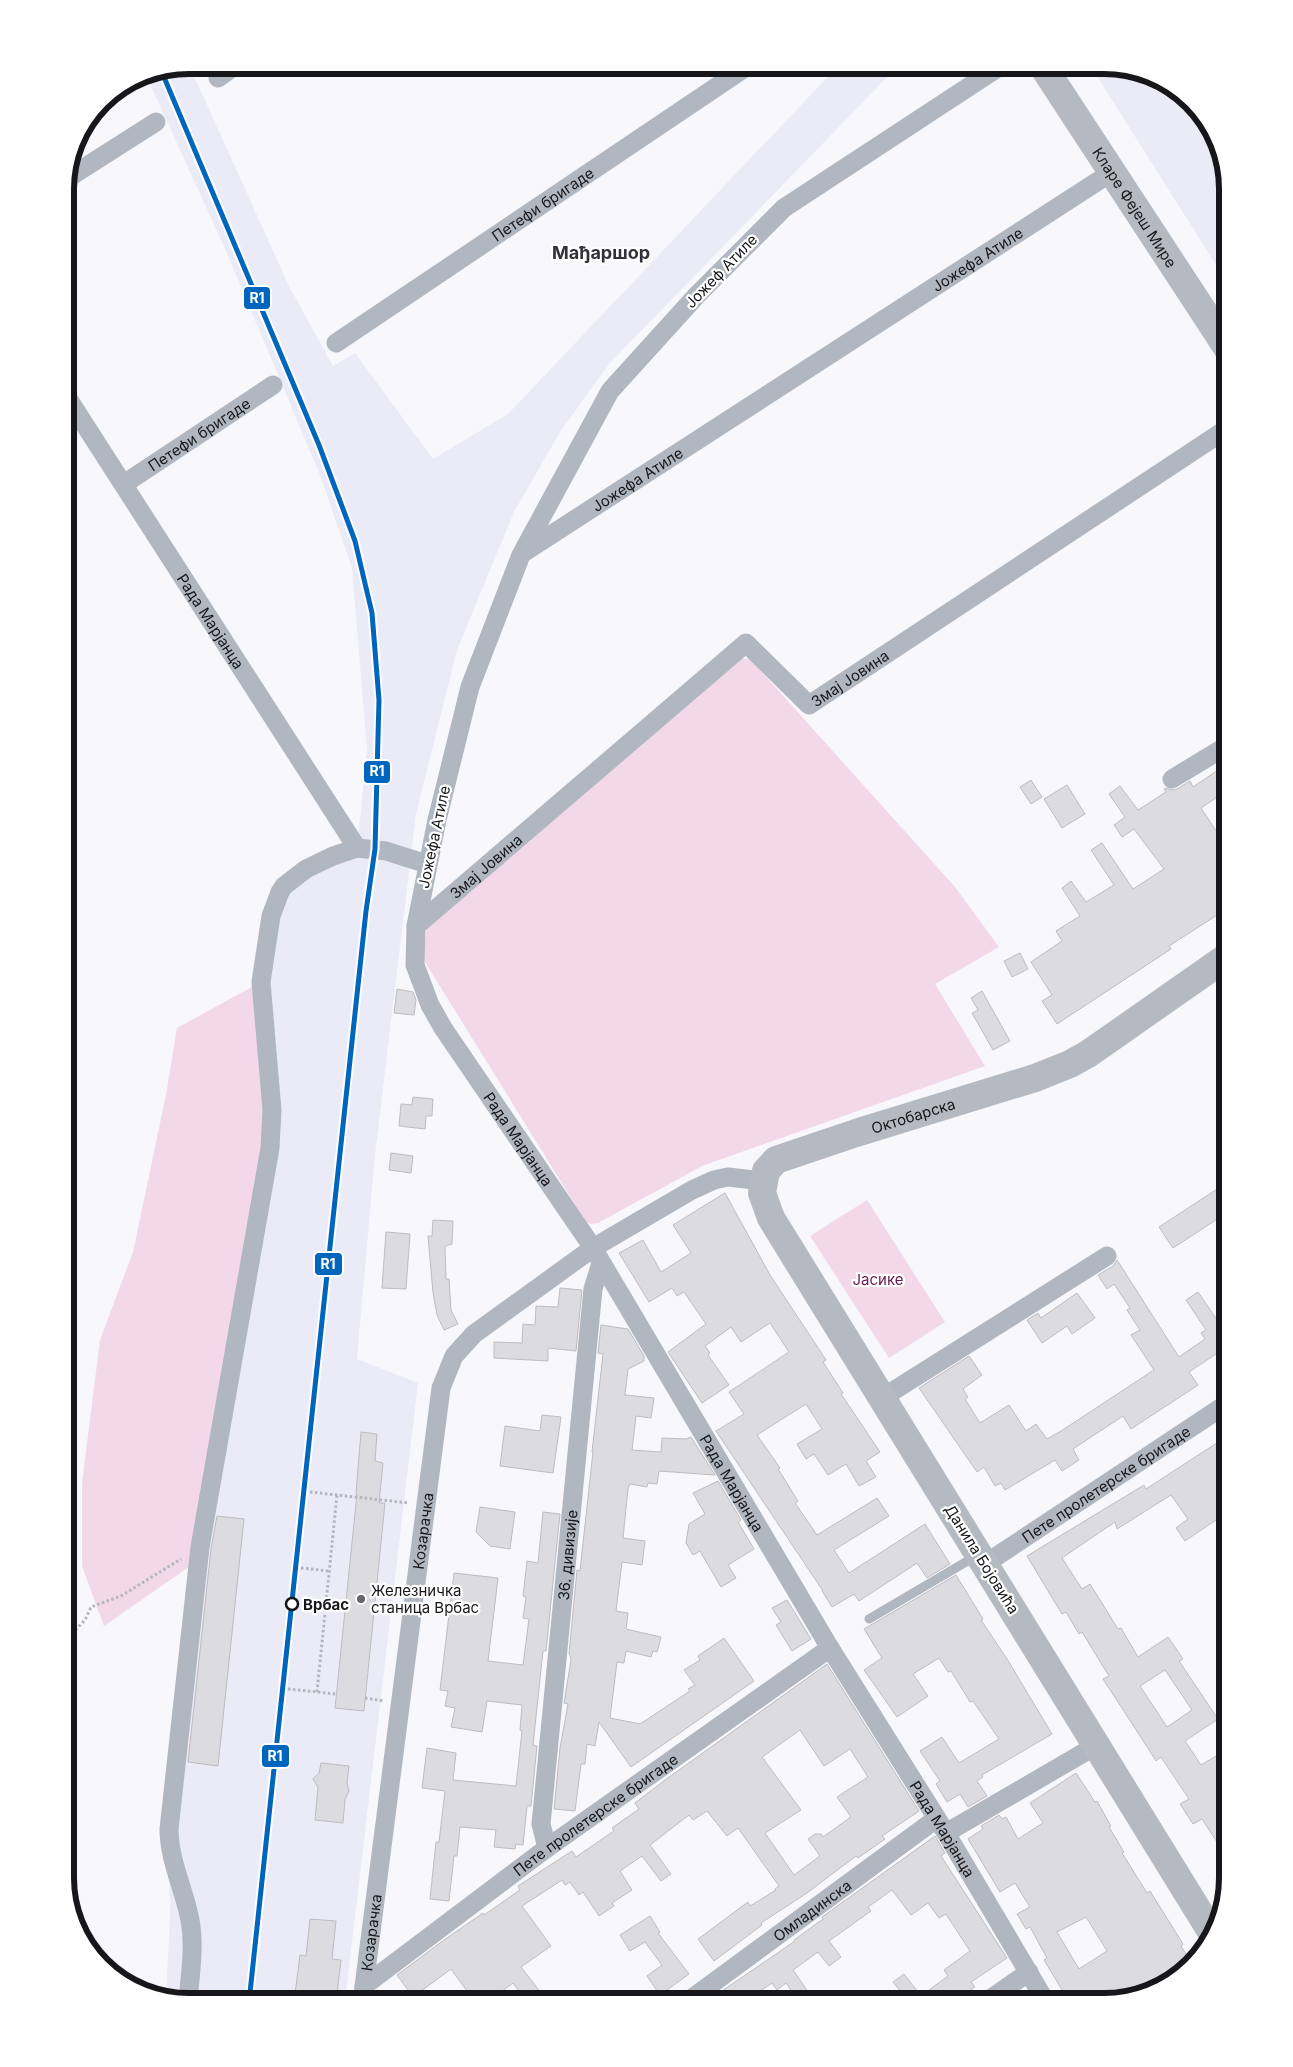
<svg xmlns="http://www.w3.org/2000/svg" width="1293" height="2067" font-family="Inter,sans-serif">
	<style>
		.built { fill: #ebebf8 }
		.green { fill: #f3d8ea }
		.building { fill: #dcdbdf; stroke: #bebcc1; fill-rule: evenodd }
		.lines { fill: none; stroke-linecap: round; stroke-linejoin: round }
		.path { stroke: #b4b6bd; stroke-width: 3; stroke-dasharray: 2.5 2.5; stroke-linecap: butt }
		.lane { stroke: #b1b7c0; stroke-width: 9 }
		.street { stroke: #b1b7c0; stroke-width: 19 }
		.primary { stroke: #b5bac2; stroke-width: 28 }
		.rail-1-casing { stroke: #fff; stroke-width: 9 }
		.rail-1 { stroke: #0065bd; stroke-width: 5 }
		.poi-dot { fill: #65656a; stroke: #fff; stroke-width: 2 }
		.stop-dot { fill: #fff; stroke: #17171b; stroke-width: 2.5 }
		.labels { text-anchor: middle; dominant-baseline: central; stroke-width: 4.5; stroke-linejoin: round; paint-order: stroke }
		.street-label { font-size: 15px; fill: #17171b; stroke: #fff }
		.park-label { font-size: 15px; fill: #681950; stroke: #fff }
		.poi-label { font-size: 15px; fill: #17171b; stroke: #fff; text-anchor: start }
		.stop-label { font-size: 15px; font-weight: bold; fill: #17171b; stroke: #fff; text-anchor: start }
		.quarter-label { font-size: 18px; font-weight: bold; fill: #31313b; stroke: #fff }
		.rim { fill: none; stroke: #17171b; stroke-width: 6 }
		.line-badge { stroke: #fff; stroke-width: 2 }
		.badge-label { font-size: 14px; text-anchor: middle; font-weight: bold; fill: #fff }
	</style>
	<rect width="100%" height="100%" fill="#f7f7fc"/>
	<path class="built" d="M189,65L289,286L333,366L355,353L433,459L508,414L839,65H899L609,364L560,432L514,512L457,650L416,814L375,1155L357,1359L418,1383L345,2002H181L166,1997L170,1916L169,1829L261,982L280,892L357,848L367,749L352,568L320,475L226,251L145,73Z
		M1090,65H1113L1173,86L1215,134L1228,188V284Z"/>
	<path class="green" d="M737,658L750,659L955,887L999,947L935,984L985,1066L702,1166L598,1223L591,1224L586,1222L423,959L427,925Z
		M261,982L272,1109L199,1560L104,1626L82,1566V1483L100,1340L133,1252L166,1095L177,1028Z
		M867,1200L945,1322L889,1358L810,1236Z"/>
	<path class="building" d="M1218,770L1228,785V790L1201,808L1228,849V908L1169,946L1171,949L1057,1024L1042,1001L1052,995L1031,962L1062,941L1056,931L1080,916L1062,888L1071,881L1086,902L1114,885L1091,850L1102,843L1133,889L1164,869L1134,829L1122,837L1114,825L1125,817L1109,794L1120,786L1138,810L1166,792L1164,789L1166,788L1172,790L1177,789L1190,781L1193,787Z
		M1031,780L1042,797L1031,804L1020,787Z
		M1067,785L1085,814L1062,828L1044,799Z
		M1020,953L1028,969L1012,977L1004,961Z
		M397,989L413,992L416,1000L414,1015L394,1013Z
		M982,991L1010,1041L993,1050L972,1013L978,1010L971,998Z
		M413,1097L433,1099L432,1116H426L425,1129L399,1126L401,1104L412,1105Z
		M391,1153L413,1156L411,1173L389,1170Z
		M1228,1182V1212L1173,1248L1159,1227Z
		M725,1193L770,1275L826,1360L823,1362L843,1393L841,1394L880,1452L866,1461L876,1477L859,1486L846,1464L828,1475L814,1454L806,1459L797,1444L822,1429L806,1404L757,1435L780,1468L778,1469L798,1501L795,1503L817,1535L877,1498L889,1516L834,1550L849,1573L925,1524L950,1564L927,1578L917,1563L859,1601L854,1594L832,1607L822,1591H823L716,1431L744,1414L729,1392L789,1352L770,1323L741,1342L731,1327L705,1346L710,1353L708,1355L729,1385L702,1403L668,1352L706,1324L684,1292L677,1296L672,1288L649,1302L619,1253L643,1240L661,1272L691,1253L673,1225Z
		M433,1220L453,1221L452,1244L445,1246L446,1279H449L451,1310L458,1324L444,1330L437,1315L433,1293L428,1236H432Z
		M386,1232L410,1234L406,1289L382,1288Z
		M1117,1260L1179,1357L1205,1339L1201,1333L1206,1330L1186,1300L1198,1292L1228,1336V1346L1189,1372L1198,1385L1131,1429L1123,1416L1073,1449L1079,1460L1062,1471L1055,1460L1005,1490L1001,1483L995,1486L984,1467L977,1472L919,1388L969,1356L982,1375L963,1389L968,1397L965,1399L980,1423L1009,1405L1026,1431L1036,1424L1047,1439L1061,1431L1154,1370L1131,1335L1140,1330L1127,1310L1130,1308L1114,1284L1107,1289L1098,1275L1113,1266Z
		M560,1288L582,1290L576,1351L548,1348V1361L494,1358V1342L522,1343L523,1324L535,1325L536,1306L558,1307Z
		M1077,1293L1095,1318L1072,1334L1067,1326L1042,1343L1027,1320L1038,1313L1041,1318Z
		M601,1325L628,1329L644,1356V1361L628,1369L625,1395L654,1398L651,1418L636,1416L632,1450L661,1452L662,1438L686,1439L691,1437L715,1475L659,1471L657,1484L648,1483L647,1487L630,1484L628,1489L623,1538L645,1541L642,1565L622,1562L616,1611L628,1613L626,1629L661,1637L657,1652L653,1651L651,1657L626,1651L624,1663L617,1662L610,1718L640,1724L690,1691L688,1689L695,1685L684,1670L700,1660L698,1656L724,1638L754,1681L631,1767L599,1722L595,1746L587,1744L585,1764H581L575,1811L554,1809L560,1748L568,1704L564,1703L571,1660L570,1655L569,1654L577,1570L580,1571L593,1452H592L603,1354L598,1353Z
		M542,1415L561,1417L553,1473L500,1466L505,1426L540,1431Z
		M361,1432L377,1434L375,1461L383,1463L379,1503H385L364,1711L335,1708L357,1494H356Z
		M1223,1439L1228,1448V1538L1216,1520L1185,1541L1176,1528L1188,1519L1171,1495L1117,1529L1115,1522L1062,1558L1082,1589L1090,1584L1118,1629L1121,1628L1138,1657L1168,1637L1183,1659L1179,1661L1218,1719L1185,1741L1201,1765L1228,1749V1859L1202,1819L1193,1824L1180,1804L1189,1799L1161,1757L1156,1761L1144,1742L1103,1679L1109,1676L1082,1632L1079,1634L1066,1612L1062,1614L1027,1556L1144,1485L1146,1489ZM1165,1670L1192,1710L1167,1727L1140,1686Z
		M718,1481L741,1520L738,1522L754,1549L728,1565L736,1578L721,1587L700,1551L693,1555L686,1543L689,1524L705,1514L693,1493Z
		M480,1507L515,1512L510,1549L490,1546L476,1532Z
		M543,1512L560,1514L546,1651H543L533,1745L537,1746L531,1806H527L523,1845L516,1844L515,1849L494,1847L496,1830L460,1827L457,1856H454L449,1901L430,1899L436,1842H439L445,1791L422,1788L427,1748L456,1753L453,1780L516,1786L522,1731L520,1730L522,1705L487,1701L482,1732L451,1727L455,1708L445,1706L448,1691L440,1690L454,1573L498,1578L488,1661L523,1665L529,1619L523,1618L526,1597L523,1596L527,1561L538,1563Z
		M217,1516L244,1519L218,1766L188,1762L211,1549Z
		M956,1575L983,1619L981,1620L1007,1659L1052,1734L982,1775L983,1777L977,1781L987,1796L968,1807L960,1794L947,1802L936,1784L940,1781L920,1751L942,1737L959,1763L999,1739L973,1701L970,1702L951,1671L948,1672L939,1658L913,1674L928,1696L897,1717L864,1670L882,1658L864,1629Z
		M787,1600L811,1639L792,1651L776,1625L781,1622L772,1608Z
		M827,1664L919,1811L882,1836L885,1839L858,1858L856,1856L807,1893L761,1923L762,1925L714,1961L698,1939L748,1902L750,1906L776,1890L775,1889L779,1886L738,1828L727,1836L707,1811L693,1820L689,1815L650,1845L671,1874L661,1881L642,1856L620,1871L632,1890L612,1903L614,1906L599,1916L583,1892L579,1895L570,1882L565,1885L562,1880L522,1906L551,1946L521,1967L548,2002H527L513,1983L488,2002H475L451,1969L413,1997L397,1975L444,1940L483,1913L484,1915L520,1890L518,1886L572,1851L576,1857L614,1831L612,1828L639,1809L635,1803L665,1780ZM800,1730L824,1766L850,1749L868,1777L837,1797L851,1817L823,1837L821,1834H815L808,1839L820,1856L794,1875L765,1833L801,1810L762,1757Z
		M321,1763L349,1766L347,1783L349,1791L345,1799L343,1823L315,1820L318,1787L313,1779L319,1773Z
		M1076,1773L1095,1802L1097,1801L1111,1826L1109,1827L1124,1852L1122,1853L1147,1893L1150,1891L1183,1944L1181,1946L1191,1962L1159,1989L1105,2002H1067L1062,1994L1064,1993L1044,1960L1047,1958L1030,1927L1026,1929L1017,1914L1030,1907L1015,1883L1000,1892L968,1839L983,1829L981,1826L999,1815L1002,1819L1006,1817L1018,1839L1043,1823L1030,1803ZM1086,1917L1107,1951L1079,1969L1057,1932Z
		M935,1836L945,1853L941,1856L1007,1958L971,1982L975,1987L954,2002H909L893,1982L904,1974L921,1996L948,1976L944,1970L970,1951L946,1914L939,1918L928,1903L911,1915L892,1890L868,1907L871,1911L829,1941L841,1957L829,1966L818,1952L793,1970L815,2002H799L786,1983L777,1990L772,1983L744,2002H706L795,1941L794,1940L823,1919L822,1917Z
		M650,1916L660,1932L658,1933L689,1974L660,1995L647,1976L662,1965L645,1942L630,1951L620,1935Z
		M310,1919L336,1921L332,1959L341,1960L336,2002H294L300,1955L306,1956Z"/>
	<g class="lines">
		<path class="path" d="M310,1492L409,1503
			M301,1568L329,1571
			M65,1641L85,1620L91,1607L121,1596L181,1559
			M288,1689L336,1694
			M317,1692L337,1495
			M365,1698L384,1701"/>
		<path class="lane" d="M869,1619L976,1556"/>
		<g class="street">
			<path id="s1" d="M1002,65L784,208L697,295L610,391L521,555L470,687L437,820L416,926L415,965L430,1005L443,1028L593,1248L830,1648L946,1833L1046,2002"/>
			<path d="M218,78L236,65"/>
			<path d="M65,180L156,122"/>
			<path id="s2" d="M336,343L749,65"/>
			<path id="s3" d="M65,394L357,848"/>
			<path id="s4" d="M124,484L273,385"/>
			<path id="s5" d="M523,553L1112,172"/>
			<path d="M1172,779L1228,745"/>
			<path id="s6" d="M416,926L746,643L809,705L1228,428"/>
			<path d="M882,1398L1107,1256"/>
			<path id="s7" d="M985,1564L1228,1403"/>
			<path d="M946,1833L1097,1745"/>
			<path id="s8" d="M547,1848L541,1824L593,1289L601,1263"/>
			<path id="s9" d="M364,1986L547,1848L830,1648"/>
			<path d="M188,2002C190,1975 195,1947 190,1920C184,1889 169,1860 169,1829L200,1547L270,1148L272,1110L261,982L271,916L280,892L284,886L306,869L333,856L357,848L386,851L427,864"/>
			<path id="s10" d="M362,2002L441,1388L454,1356L474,1334L593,1248L692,1190L714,1180L728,1177L763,1181"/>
			<path id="s11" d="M687,2002L936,1819"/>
			<path d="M986,2002L1029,1972"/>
		</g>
		<g class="primary">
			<path id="s12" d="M1042,65L1228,349"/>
			<path id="s13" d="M1212,1933L771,1218L762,1193L766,1171L776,1160L856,1133L1035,1078L1070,1064L1088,1054L1228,956"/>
		</g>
		<g class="rail-1-casing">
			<path id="rail-1" d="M161,70L319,445L355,541L372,613L379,700L375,849L366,911L249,2002"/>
		</g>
		<use href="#rail-1" class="rail-1"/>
	</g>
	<circle class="poi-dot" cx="361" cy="1599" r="5"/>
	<circle class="stop-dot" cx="292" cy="1604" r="6"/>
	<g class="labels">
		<g class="street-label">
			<text stroke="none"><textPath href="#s2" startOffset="249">Петефи бригаде</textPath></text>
			<text stroke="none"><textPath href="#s12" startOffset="170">Кларе Фејеш Мире</textPath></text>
			<text stroke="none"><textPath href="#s5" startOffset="541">Јожефа Атиле</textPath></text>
			<text transform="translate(721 271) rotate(-46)">Јожеф Атиле</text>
			<text stroke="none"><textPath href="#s4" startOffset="90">Петефи бригаде</textPath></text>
			<text stroke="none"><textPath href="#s5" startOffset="136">Јожефа Атиле</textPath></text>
			<text stroke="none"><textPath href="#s3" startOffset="270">Рада Марјанца</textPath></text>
			<text stroke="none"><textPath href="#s6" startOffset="572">Змај Јовина</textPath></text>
			<text transform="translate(434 837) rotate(-78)">Јожефа Атиле</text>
			<text stroke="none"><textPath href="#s6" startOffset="92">Змај Јовина</textPath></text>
			<text stroke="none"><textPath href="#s13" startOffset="1048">Октобарска</textPath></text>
			<text stroke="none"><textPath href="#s1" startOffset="1329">Рада Марјанца</textPath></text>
			<text stroke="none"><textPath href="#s1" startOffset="1734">Рада Марјанца</textPath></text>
			<text stroke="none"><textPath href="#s7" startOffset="145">Пете пролетерске бригаде</textPath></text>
			<text stroke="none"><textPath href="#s10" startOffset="475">Козарачка</textPath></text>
			<text stroke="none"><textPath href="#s8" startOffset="295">36. дивизије</textPath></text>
			<text transform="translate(982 1559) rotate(58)">Данила Бојовића</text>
			<text stroke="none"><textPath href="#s9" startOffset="288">Пете пролетерске бригаде</textPath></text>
			<text stroke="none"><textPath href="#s1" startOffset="2139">Рада Марјанца</textPath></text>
			<text stroke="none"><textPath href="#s11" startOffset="155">Омладинска</textPath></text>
			<text stroke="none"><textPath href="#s10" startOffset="70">Козарачка</textPath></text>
		</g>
		<g class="park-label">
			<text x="878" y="1279">Јасике</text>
		</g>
		<g class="poi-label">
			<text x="371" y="1590">Железничка<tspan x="371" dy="17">станица Врбас</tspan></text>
		</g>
		<g class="stop-label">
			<text x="303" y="1604">Врбас</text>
		</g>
		<g class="quarter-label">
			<text x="601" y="252">Мађаршор</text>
		</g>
	</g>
	<path d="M0 0H1293V2067H0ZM189 74H1104A115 115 0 0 1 1219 189V1878A115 115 0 0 1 1104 1993H189A115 115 0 0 1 74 1878V189A115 115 0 0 1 189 74Z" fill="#fff" fill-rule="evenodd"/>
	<path class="rim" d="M189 74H1104A115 115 0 0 1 1219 189V1878A115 115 0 0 1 1104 1993H189A115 115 0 0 1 74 1878V189A115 115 0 0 1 189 74Z"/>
	<g class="line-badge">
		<rect x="243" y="286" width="28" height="24" rx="5" fill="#0065bd"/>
		<rect x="363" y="760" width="28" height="24" rx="5" fill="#0065bd"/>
		<rect x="314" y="1252" width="29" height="24" rx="5" fill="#0065bd"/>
		<rect x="261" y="1744" width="29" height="24" rx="5" fill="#0065bd"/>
	</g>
	<g class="badge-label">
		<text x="257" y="303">R1</text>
		<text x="377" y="776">R1</text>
		<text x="328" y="1269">R1</text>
		<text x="275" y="1761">R1</text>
	</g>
</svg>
